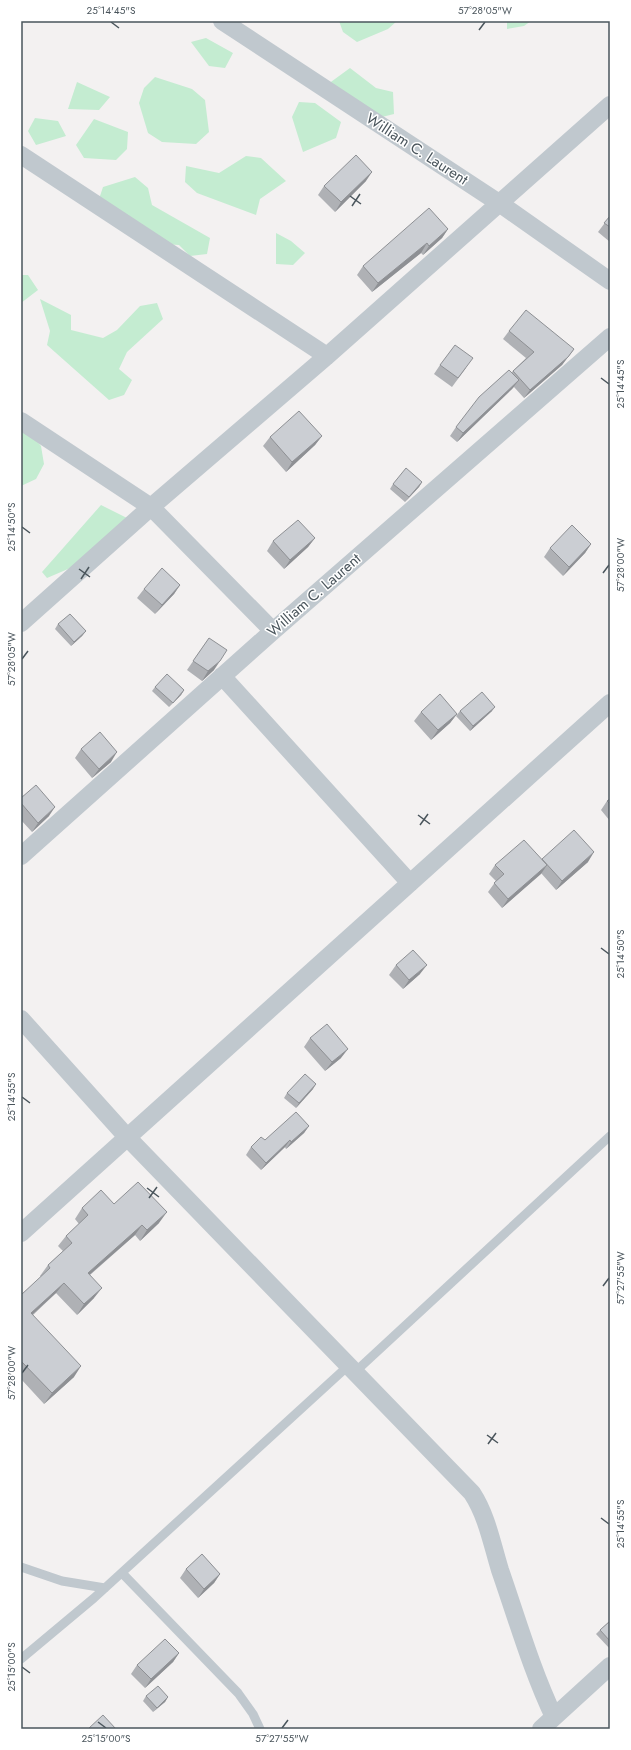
<svg xmlns="http://www.w3.org/2000/svg" width="631" height="1750" font-family="Jost,sans-serif">
	<style>
		.green { fill: #c4ecd1 }
		.lines { fill: none; stroke-linecap: round; stroke-linejoin: round }
		.service { stroke: #c0c8ce; stroke-width: 9 }
		.minor { stroke: #c0c8ce; stroke-width: 18 }
		.wall { fill: #afb1b5 }
		.shaded-wall { fill: #8e9094 }
		.building { fill: #cbced3; stroke: #8e9094 }
		.ticks { fill: none; stroke: #4a555c; stroke-width: 1.5 }
		.labels { text-anchor: middle; dominant-baseline: central; stroke-width: 3; stroke-linejoin: round; paint-order: stroke }
		.street-label { font-size: 15px; fill: #4a555c; stroke: #fff }
		.neatline { fill: none; stroke: #4a555c; stroke-width: 1.5 }
		.ticks-label { font-size: 10px; text-anchor: middle; fill: #4a555c }
	</style>
	<rect width="100%" height="100%" fill="#f3f1f1"/>
	<path class="green" d="M339,21H397L388,29L357,42L343,32Z
		M507,21H531L524,26L507,29Z
		M206,38L233,53L225,68L209,66L191,42Z
		M350,68L376,88L393,92L394,114L378,118L324,87Z
		M155,77L192,89L205,100L209,132L196,144L162,142L148,133L139,103L144,88Z
		M77,82L110,97L99,110L68,109Z
		M299,102L315,103L341,122L336,138L303,152L292,117Z
		M35,118L58,121L66,136L36,145L28,131Z
		M94,119L128,132L127,149L116,160L84,158L76,145Z
		M246,156L261,158L286,181L260,199L256,215L197,193L185,182L186,166L219,173Z
		M135,177L148,188L152,205L210,238L207,254L190,256L179,245L146,243L98,202L103,187Z
		M276,233L291,241L305,253L293,265L276,264Z
		M21,275H28L38,290L21,303Z
		M40,299L71,315V330L103,338L117,330L140,306L157,303L163,319L127,352L119,369L132,380L124,395L109,400L47,345L50,331Z
		M21,431L30,433L41,446L44,464L36,479L21,486Z
		M101,505L127,518L110,551L47,578L42,572Z"/>
	<g class="lines">
		<path class="service" d="M355,1372L610,1136
			M21,1567L62,1581L105,1588
			M122,1573L238,1693L253,1714L260,1729
			M21,1659L94,1598L348,1366"/>
		<path class="minor" d="M222,21L499,203L610,281
			M21,155L327,356
			M21,421L151,507L273,631
			M21,623L151,507L327,356L610,105
			M222,676L410,883
			M21,856L273,631L610,337
			M21,1019L127,1137L472,1493C487,1516 492,1544 500,1570C517,1619 532,1671 554,1717
			M21,1233L610,703
			M541,1729L610,1666"/>
	</g>
	<path class="wall" d="M366,181L335,212L318,195L324,186Z
		M610,216V242L598,232Z
		M448,229L442,238L423,255L421,253L372,292L357,275L363,266Z
		M509,331L574,349L562,365L524,398L514,387L457,442L450,436L456,427L513,371L526,358L503,339Z
		M440,365L466,368L452,387L434,374Z
		M322,436L315,445L286,472L263,446L270,437Z
		M422,482L419,487L405,502L390,489L393,484Z
		M315,538L308,547L284,569L267,551L273,541Z
		M591,544L585,553L563,576L544,557L550,548Z
		M180,585L174,594L155,614L137,598L144,589Z
		M58,624L86,631L82,636L71,646L55,629Z
		M209,638L214,670L202,681L187,670Z
		M155,687L184,690L181,695L169,707L152,691Z
		M460,711H492L470,731L456,716Z
		M421,712L457,714L450,723L431,740L414,721Z
		M81,749L111,762L92,778L75,758Z
		M21,798L49,816L32,832L21,820Z
		M610,799V821L601,810L607,801Z
		M542,859L588,862L556,890L541,873L502,908L488,892L496,881L489,874L495,865Z
		M396,965L420,974L403,989L389,975Z
		M310,1038L341,1058L325,1071L304,1047Z
		M313,1089L296,1108L284,1098L287,1093Z
		M309,1126L304,1133L286,1149L285,1147L261,1170L246,1155L251,1147L265,1140Z
		M114,1204L159,1223L140,1241L135,1235L90,1275L94,1298L77,1315L56,1293L33,1315L74,1377L44,1404L21,1379V1295L41,1277L40,1276L48,1265L63,1251L58,1246L66,1236L79,1224L75,1219L82,1208Z
		M186,1569L220,1574L214,1583L198,1598L180,1578Z
		M610,1621V1649L596,1634L600,1630Z
		M179,1653L173,1662L145,1688L131,1674L137,1665Z
		M146,1696L168,1697L165,1702L153,1712L143,1701Z"/>
	<path class="shaded-wall" d="M372,172L366,181L335,212L341,202Z
		M448,229L442,238L423,255L429,246Z
		M427,243L421,253L372,292L378,283Z
		M574,349L562,365L524,398L530,390Z
		M519,380L512,389L457,442L463,433Z
		M322,436L315,445L286,472L292,462Z
		M422,482L419,487L405,502L409,497Z
		M315,538L308,547L284,569L290,560Z
		M591,544L585,553L563,576L569,567Z
		M180,585L174,594L155,614L162,605Z
		M86,631L82,636L71,646L74,642Z
		M220,661L214,670L202,681L208,671Z
		M184,690L181,695L169,707L173,703Z
		M495,707L492,711L470,731L473,726Z
		M457,714L450,723L431,740L438,730Z
		M117,752L111,762L92,778L99,769Z
		M55,807L49,816L32,832L38,823Z
		M594,852L588,862L556,890L562,881Z
		M547,865L541,874L502,908L508,899Z
		M427,965L420,974L403,989L409,980Z
		M348,1049L341,1058L325,1071L332,1062Z
		M316,1084L313,1089L296,1108L299,1103Z
		M309,1126L304,1133L286,1149L291,1142Z
		M290,1140L285,1147L261,1170L266,1163Z
		M167,1212L159,1223L140,1241L147,1230Z
		M142,1225L135,1235L80,1283L88,1273Z
		M64,1283L56,1293L23,1323L31,1313Z
		M102,1288L94,1298L77,1315L84,1304Z
		M81,1366L74,1377L44,1404L52,1393Z
		M220,1574L214,1583L198,1598L204,1589Z
		M179,1653L173,1662L145,1688L151,1679Z
		M168,1697L165,1702L153,1712Z"/>
	<path class="building" d="M356,155L372,172L341,202L324,186Z
		M429,208L448,229L429,246L427,243L378,283L363,266Z
		M610,216V227L604,223Z
		M526,310L574,349L568,357L530,390L513,371L534,352L509,331Z
		M455,345L473,358L458,378L440,365Z
		M509,370L519,380L463,433L456,427L479,397Z
		M299,411L322,436L292,462L270,437Z
		M406,468L422,482L409,497L393,484Z
		M298,520L315,538L290,560L273,541Z
		M572,525L591,544L569,567L550,548Z
		M162,568L180,585L162,605L144,589Z
		M70,614L86,631L74,642L58,624Z
		M209,638L227,650L220,661L208,671L193,661Z
		M167,674L184,690L173,703L155,687Z
		M482,692L495,707L473,726L460,711Z
		M440,694L457,714L438,730L421,712Z
		M100,732L117,752L99,769L81,749Z
		M36,785L55,807L38,823L21,803V798Z
		M610,799V804L607,801Z
		M574,830L594,852L562,881L542,859Z
		M524,840L547,865L508,899L494,883L504,874L495,865Z
		M413,950L427,965L409,980L396,965Z
		M327,1024L348,1049L332,1062L310,1038Z
		M305,1074L316,1084L299,1103L287,1093Z
		M296,1112L309,1126L291,1142L290,1140L266,1163L251,1147L261,1137L265,1140Z
		M138,1182L167,1212L147,1230L142,1225L88,1273L102,1288L84,1304L64,1283L31,1313L81,1366L52,1393L21,1361V1295L50,1268L48,1265L72,1243L66,1236L88,1215L82,1208L101,1190L114,1204Z
		M202,1554L220,1574L204,1589L186,1569Z
		M610,1621V1641L600,1630Z
		M165,1639L179,1653L151,1679L137,1665Z
		M158,1686L168,1697L157,1708L146,1696Z
		M103,1715L116,1729H88Z"/>
	<path class="ticks" d="M111,22L119,28M479,30L485,22M350,196L361,204M352,206L360,194M601,378L609,384M22,527L30,533M79,569L90,577M603,573L609,565M81,579L89,567M22,659L28,651M418,815L430,824M420,825L428,814M601,948L609,954M22,1097L30,1103M147,1188L159,1197M149,1198L157,1187M603,1286L609,1278M22,1373L28,1365M487,1435L498,1443M488,1444L496,1433M601,1518L609,1524M22,1667L30,1673M98,1722L106,1728M282,1728L288,1720"/>
	<g class="labels">
		<g class="street-label">
			<text transform="translate(417 149) rotate(33)">William C. Laurent</text>
			<text transform="translate(314 595) rotate(-41)">William C. Laurent</text>
		</g>
	</g>
	<rect width="631" height="1750" fill="none" stroke="#ffffff" stroke-width="44"/>
	<rect x="22" y="22" width="587" height="1706" class="neatline"/>
	<g class="ticks-label">
		<text x="111" y="14">25°14'45"S</text>
		<text x="485" y="14">57°28'05"W</text>
		<text transform="translate(620 384) rotate(-90)" y="4">25°14'45"S</text>
		<text transform="translate(11 527) rotate(-90)" y="4">25°14'50"S</text>
		<text transform="translate(620 565) rotate(-90)" y="4">57°28'00"W</text>
		<text transform="translate(11 659) rotate(-90)" y="4">57°28'05"W</text>
		<text transform="translate(620 954) rotate(-90)" y="4">25°14'50"S</text>
		<text transform="translate(11 1097) rotate(-90)" y="4">25°14'55"S</text>
		<text transform="translate(620 1278) rotate(-90)" y="4">57°27'55"W</text>
		<text transform="translate(11 1373) rotate(-90)" y="4">57°28'00"W</text>
		<text transform="translate(620 1524) rotate(-90)" y="4">25°14'55"S</text>
		<text transform="translate(11 1667) rotate(-90)" y="4">25°15'00"S</text>
		<text x="106" y="1742">25°15'00"S</text>
		<text x="282" y="1742">57°27'55"W</text>
	</g>
</svg>
